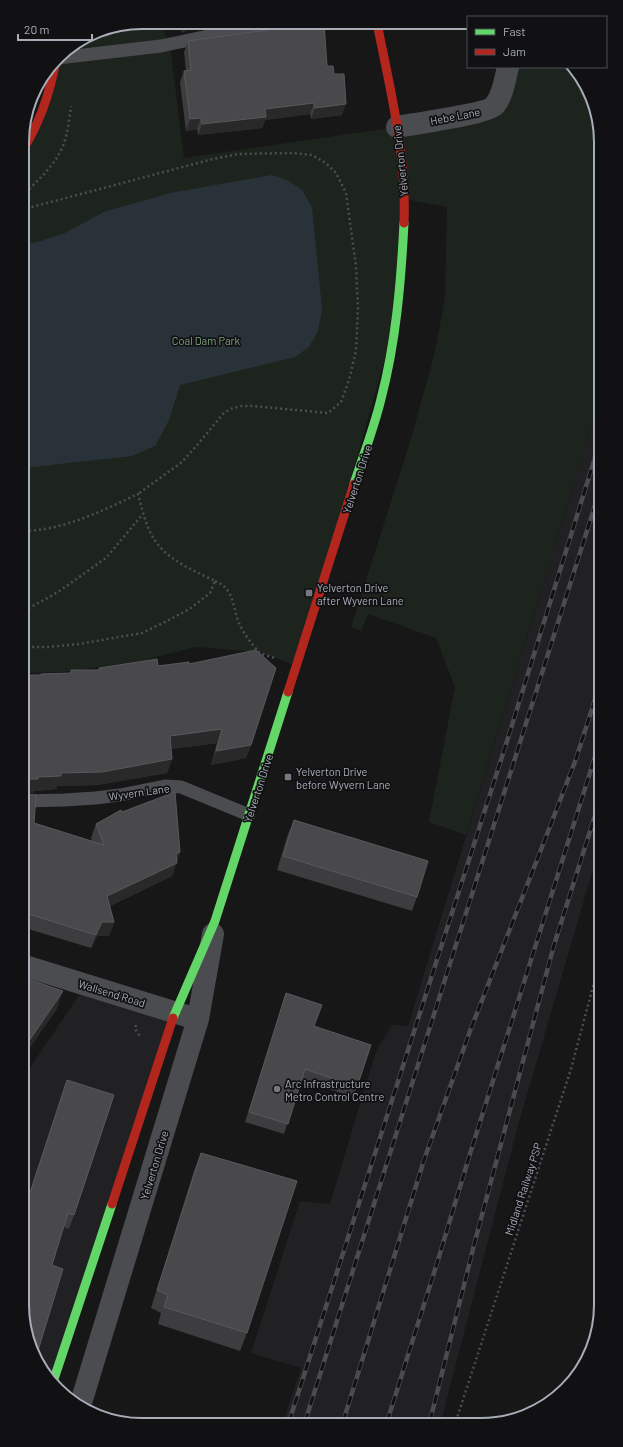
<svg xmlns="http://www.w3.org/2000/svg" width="623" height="1447" font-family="Barlow,sans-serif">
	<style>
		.built { fill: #212123 }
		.green { fill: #1d241e }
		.water { fill: #2a3239 }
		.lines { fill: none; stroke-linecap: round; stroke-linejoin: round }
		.path { stroke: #4d4e52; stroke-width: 2.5; stroke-dasharray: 2 3; stroke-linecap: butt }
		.lane { stroke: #4b4c50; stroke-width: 13 }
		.street { stroke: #4b4c50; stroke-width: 22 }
		.fast { stroke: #63d668; stroke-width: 9 }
		.jam { stroke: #b3261e; stroke-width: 9 }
		.rail-casing { stroke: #4b4c4f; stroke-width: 4.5 }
		.rail { stroke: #111113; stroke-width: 3; stroke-dasharray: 9; stroke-linecap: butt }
		.wall { fill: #3d3d3f }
		.shaded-wall { fill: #29292a }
		.building { fill: #49494c; stroke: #58595d }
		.poi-dot { fill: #757880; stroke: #111113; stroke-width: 1.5 }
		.labels { text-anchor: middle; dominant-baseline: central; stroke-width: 3.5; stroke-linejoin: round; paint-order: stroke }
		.street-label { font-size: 11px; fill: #a8adb8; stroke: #111113 }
		.park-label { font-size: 11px; fill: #7fa381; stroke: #111113 }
		.poi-label { font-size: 11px; fill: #a8adb8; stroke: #111113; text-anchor: start }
		.rim { fill: none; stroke: #a8adb8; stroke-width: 2 }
	</style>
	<rect width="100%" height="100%" fill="#171717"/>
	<path class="built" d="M598,405L599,849L519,1122L441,1421L283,1422L301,1368L251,1353L300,1201L330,1204L376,1051L392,1025L408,1026Z
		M86,985L175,1012L53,1382L26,1336L25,1075Z"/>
	<path class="green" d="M142,22H156L164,31L170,45L184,158L397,127L486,110L508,67H573L585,82L597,111L598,405L466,835L429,822L455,687L436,638L368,614L361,631L351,627L410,442L434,356L445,298L447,207L404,199L396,321L297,666L260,652L196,647L144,660L114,665L63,672L24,673L22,151L63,52L96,31Z"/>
	<path class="water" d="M272,175L289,181L302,190L312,207L322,309L318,331L309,347L295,357L180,385L169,420L155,446L132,456L23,468V244L38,242L65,233L104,212L170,193Z"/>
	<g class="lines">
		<path class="path" d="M22,196C35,183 50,170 59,154C67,140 69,122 71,106
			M22,204L32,207L213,159L238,154L293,153L312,155L326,163L336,173L346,193L356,266L358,308L356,351L349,380L341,402L328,413L253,406H242L230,409L223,414L198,444L182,462L138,494
			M24,531C64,530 102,511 138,494C143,512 147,533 160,547C174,563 197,572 215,581L210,593L191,608L167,621L142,633L79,644L48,647H24
			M215,581C235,589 232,607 239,623C242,631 253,646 259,652C263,655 269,656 274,658
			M24,611L58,592L106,558L143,514
			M136,1025L135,1029L141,1038
			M456,1421L571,1069L600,960"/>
		<path class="lane" d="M58,58L161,46L270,23
			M24,801L64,800L95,798L120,795L165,786L181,787L249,815"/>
		<path class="street" d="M397,127C412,124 488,114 495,105C503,95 505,79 508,67
			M25,966L193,1018
			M80,1406L198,1019L213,934"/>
		<path class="fast" d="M354,484C363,456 374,428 381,399C396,342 401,282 404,223
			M173,1018L215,921L288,692
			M53,1382L112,1204"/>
		<path class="jam" d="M377,23C390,89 407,155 404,223
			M22,151C40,123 50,93 56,60
			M288,692L354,484
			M112,1204L173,1018"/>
		<g class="rail-casing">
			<path id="rail" d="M430,1421L474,1245L554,945L599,803
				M289,1422L508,738L598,448
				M305,1422L598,496
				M343,1422L424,1160L470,1031L544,842L576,759L599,687
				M387,1422L438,1260L469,1157L599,744"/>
		</g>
		<use href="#rail" class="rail"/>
	</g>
	<path class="wall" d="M168,22H176L170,26Z
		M181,22H200L182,33Z
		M267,24L298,25L327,66L342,115L311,119L310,114L265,120L262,128L198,135L197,129L186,131L180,82L184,71L186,70L184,52L188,41L264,31Z
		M189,664L251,745L246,758L211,765L217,743L171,749L172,759L167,773L97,785L57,786L56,789L34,791L33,793L41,674L70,673L71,670H98L99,668Z
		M24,793L34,823L92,841L91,838L96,824L122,812L180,852L172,876L110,906L114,922L109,936H97L91,948L25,928Z
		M294,820L417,897L412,911L277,870L288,834Z
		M286,993L314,1026L357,1087L353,1097L301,1080L284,1134L245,1122Z
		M67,1080L74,1215L69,1229L64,1227L52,1265L26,1336V1203Z
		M201,1153L247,1333L240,1351L158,1324L161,1313L151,1308L194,1171Z"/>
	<path class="shaded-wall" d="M172,22H176L170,26Z
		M187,22H200L182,33L186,23Z
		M314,103L310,114L265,120L262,128L198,135L202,124L265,109Z
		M346,104L342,115L311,119L315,108Z
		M201,118L197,129L186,131L190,119Z
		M222,729L217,743L165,750L170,736Z
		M251,745L246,758L211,765L216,751Z
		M172,759L167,773L97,785L57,786L56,789L34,791L33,793H24V782L28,779L38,777L61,773Z
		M180,852L172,876L102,910L107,896Z
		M102,922H114L109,936H97L91,948L96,935Z
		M63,991L57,1009L25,1055V1047Z"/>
	<path class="building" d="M277,23H298V25L316,23H324L327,66H333L334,74H344L346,104L315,108L314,103L265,109L266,117L202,124L201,118L190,119L184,71L191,70L188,41L267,30V24Z
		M256,650L276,668L251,745L216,751L222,729L170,736L172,759L102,772L61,773V776L38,777V779H28L24,782V675H41V674L71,673V670H99V668L157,659L158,666L189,662V664Z
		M175,792L180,852L176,854L177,863L107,896L114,922H102L96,935L25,913L24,793L25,794L36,795L34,823L104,845L96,824L121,810L122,812Z
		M294,820L428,861L417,897L283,856Z
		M25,978L63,991L25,1047Z
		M286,993L322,1005L314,1026L371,1045L357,1087L305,1069L288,1124L249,1112Z
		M67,1080L114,1095L74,1215L68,1213L52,1265L63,1269L37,1354L26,1336V1205Z
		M201,1153L297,1181L247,1333L164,1307L168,1295L157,1290Z"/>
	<g class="poi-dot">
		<rect x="305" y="589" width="8" height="8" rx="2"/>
		<rect x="284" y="773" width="8" height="8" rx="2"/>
		<circle cx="277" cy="1089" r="4"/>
	</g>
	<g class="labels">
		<g class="street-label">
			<text transform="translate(455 116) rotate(-11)">Hebe Lane</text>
			<text transform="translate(400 161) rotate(-96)">Yelverton Drive</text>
			<text transform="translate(357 479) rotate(-72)">Yelverton Drive</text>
			<text transform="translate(258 788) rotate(-72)">Yelverton Drive</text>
			<text transform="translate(139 792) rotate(-8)">Wyvern Lane</text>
			<text transform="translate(112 993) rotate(17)">Wallsend Road</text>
			<text transform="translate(154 1165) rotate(-73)">Yelverton Drive</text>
			<text transform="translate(523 1189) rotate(-72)">Midland Railway PSP</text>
		</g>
		<g class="park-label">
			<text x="206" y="340">Coal Dam Park</text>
		</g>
		<g class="poi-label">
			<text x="317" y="587">Yelverton Drive<tspan x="317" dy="13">after Wyvern Lane</tspan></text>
			<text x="296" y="771">Yelverton Drive<tspan x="296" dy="13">before Wyvern Lane</tspan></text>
			<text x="285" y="1083">Arc Infrastructure<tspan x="285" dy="13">Metro Control Centre</tspan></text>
		</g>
	</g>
	<path d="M0 0H623V1447H0ZM142 29H481A113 113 0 0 1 594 142V1305A113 113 0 0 1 481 1418H142A113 113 0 0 1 29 1305V142A113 113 0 0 1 142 29Z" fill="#111113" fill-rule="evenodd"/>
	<path class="rim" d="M142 29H481A113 113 0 0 1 594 142V1305A113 113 0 0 1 481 1418H142A113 113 0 0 1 29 1305V142A113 113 0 0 1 142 29Z"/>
	<rect x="467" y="16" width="140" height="52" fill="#111113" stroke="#4d4f55"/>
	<rect x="475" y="29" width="20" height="6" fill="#63d668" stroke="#4d4f55"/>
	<text x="503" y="36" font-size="12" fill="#a8adb8">Fast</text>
	<rect x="475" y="49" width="20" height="6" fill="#b3261e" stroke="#4d4f55"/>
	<text x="503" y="56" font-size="12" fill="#a8adb8">Jam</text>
	<path d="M18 34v6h74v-6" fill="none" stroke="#a8adb8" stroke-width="2"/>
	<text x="24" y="34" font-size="12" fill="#a8adb8" stroke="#111113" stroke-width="3" paint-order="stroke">20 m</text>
</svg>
